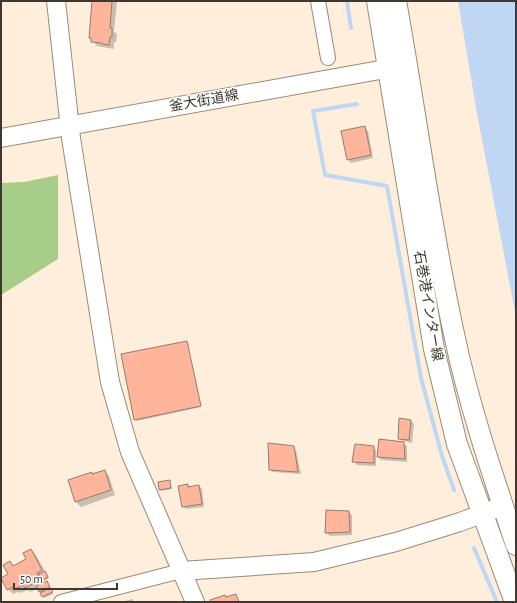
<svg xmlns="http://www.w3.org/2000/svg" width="517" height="603" font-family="'Alegreya Sans','Noto Sans JP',sans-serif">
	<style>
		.green { fill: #a8cd8a }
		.water { fill: #bfd7f3 }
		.shadow { fill: #0003 }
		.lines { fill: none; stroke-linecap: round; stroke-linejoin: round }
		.stream { stroke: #bfd7f3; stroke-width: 4 }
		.building { fill: #feb59b; stroke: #937c73 }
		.minor-casing { stroke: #9a8b79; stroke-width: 16 }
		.tertiary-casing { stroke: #9a8b79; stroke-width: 20 }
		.secondary-casing { stroke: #9a8b79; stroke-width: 22 }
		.minor { stroke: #fff; stroke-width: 14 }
		.tertiary { stroke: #fff; stroke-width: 18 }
		.secondary { stroke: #fff; stroke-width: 20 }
		.labels { text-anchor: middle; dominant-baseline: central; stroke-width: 3; stroke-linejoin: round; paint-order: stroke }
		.street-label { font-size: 14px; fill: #3f3831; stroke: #fefefe }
	</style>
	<rect width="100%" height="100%" fill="#ffeedb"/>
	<path class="green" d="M58,175V259L1,295V183L24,182Z"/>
	<path class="water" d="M458,1H516V317L476,108Z"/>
	<path class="shadow" d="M93,1H117L114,31L117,34L116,42H114V49L97,46L90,38Z
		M364,127L368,131L373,158L351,163L348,159Z
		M187,342L201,407L137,421L135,419Z
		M411,421L414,424L412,443L403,441L399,438Z
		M403,443L407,446V462L381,460L378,456Z
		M293,447L296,450L301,474L273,472L270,469Z
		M373,447L376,450V466L357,465L354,461Z
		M104,471L109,476L115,495L81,507L76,502L69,481Z
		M170,481L172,489L161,491L160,490Z
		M187,485L190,488L199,486L202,489L204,507L186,509L182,506Z
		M349,512L352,515V535L330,536L326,533Z
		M31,550L36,555L49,578L44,581L41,578L44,583H48L53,594L44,598L39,588L30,592L28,590L20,593L18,592L13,594L8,589L3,578L9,575L10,562L14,567L28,560Z
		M132,599L134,602H122Z"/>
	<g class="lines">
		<path class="stream" d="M347,1L351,28
			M357,104L313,111L325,175L387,186L421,378L442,456L454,490
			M474,548L497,602"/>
	</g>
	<path class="building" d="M92,1H112L110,28H112V37H110L109,45L102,44V43L91,42V38H89Z
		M365,126L371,155L347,160L341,131Z
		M187,341L201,406L134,420L121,354Z
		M399,418L411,420L409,440L398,439Z
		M379,439L404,442L405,459L377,457Z
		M268,443L294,446L298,472L269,470Z
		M355,444L374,446V463L352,462Z
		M105,470L111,490L75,502L68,480L92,472V474Z
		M170,480L171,488L159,490L158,482Z
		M188,484V487L199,485L202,504L182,507L178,486Z
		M326,510L349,511L350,532L325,533Z
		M31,549L42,570L37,573L40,580L25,588L23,585L15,589L13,587L7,590L1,578L8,574L3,565L10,561L13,566L26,559L23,553Z
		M45,571L48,577L42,580L39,574Z
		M47,581L50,587L39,592L36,586Z
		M50,588L53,592L42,597L40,593Z
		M236,594L239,602H211L210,600L225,595L226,597Z"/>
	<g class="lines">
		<g class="minor-casing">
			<path id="minor" d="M318,1L328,58
				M61,602L181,571"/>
		</g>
		<g class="tertiary-casing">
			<path id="tertiary" d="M56,1L71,138L110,382L130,452L195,602
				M1,138L402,66
				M181,571L314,562L396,542L460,522L503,506"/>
		</g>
		<g class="secondary-casing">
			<path id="secondary" d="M377,1L434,349L457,444L515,602
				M396,1C416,112 430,224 454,334C469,406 493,476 516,545"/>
		</g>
		<use href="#minor" class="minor"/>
		<use href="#tertiary" class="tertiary"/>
		<use href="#secondary" class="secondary"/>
	</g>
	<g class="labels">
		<g class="street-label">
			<text transform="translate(204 101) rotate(-10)">釜大街道線</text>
			<text transform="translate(428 306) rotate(80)">石巻港インター線</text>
		</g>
	</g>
	<rect width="517" height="603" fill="none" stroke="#3f3831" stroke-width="4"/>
	<path d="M14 583v6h103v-6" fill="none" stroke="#3f3831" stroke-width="2"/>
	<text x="20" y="583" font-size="12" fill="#3f3831" stroke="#fefefe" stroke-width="3" paint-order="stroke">50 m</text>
</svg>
